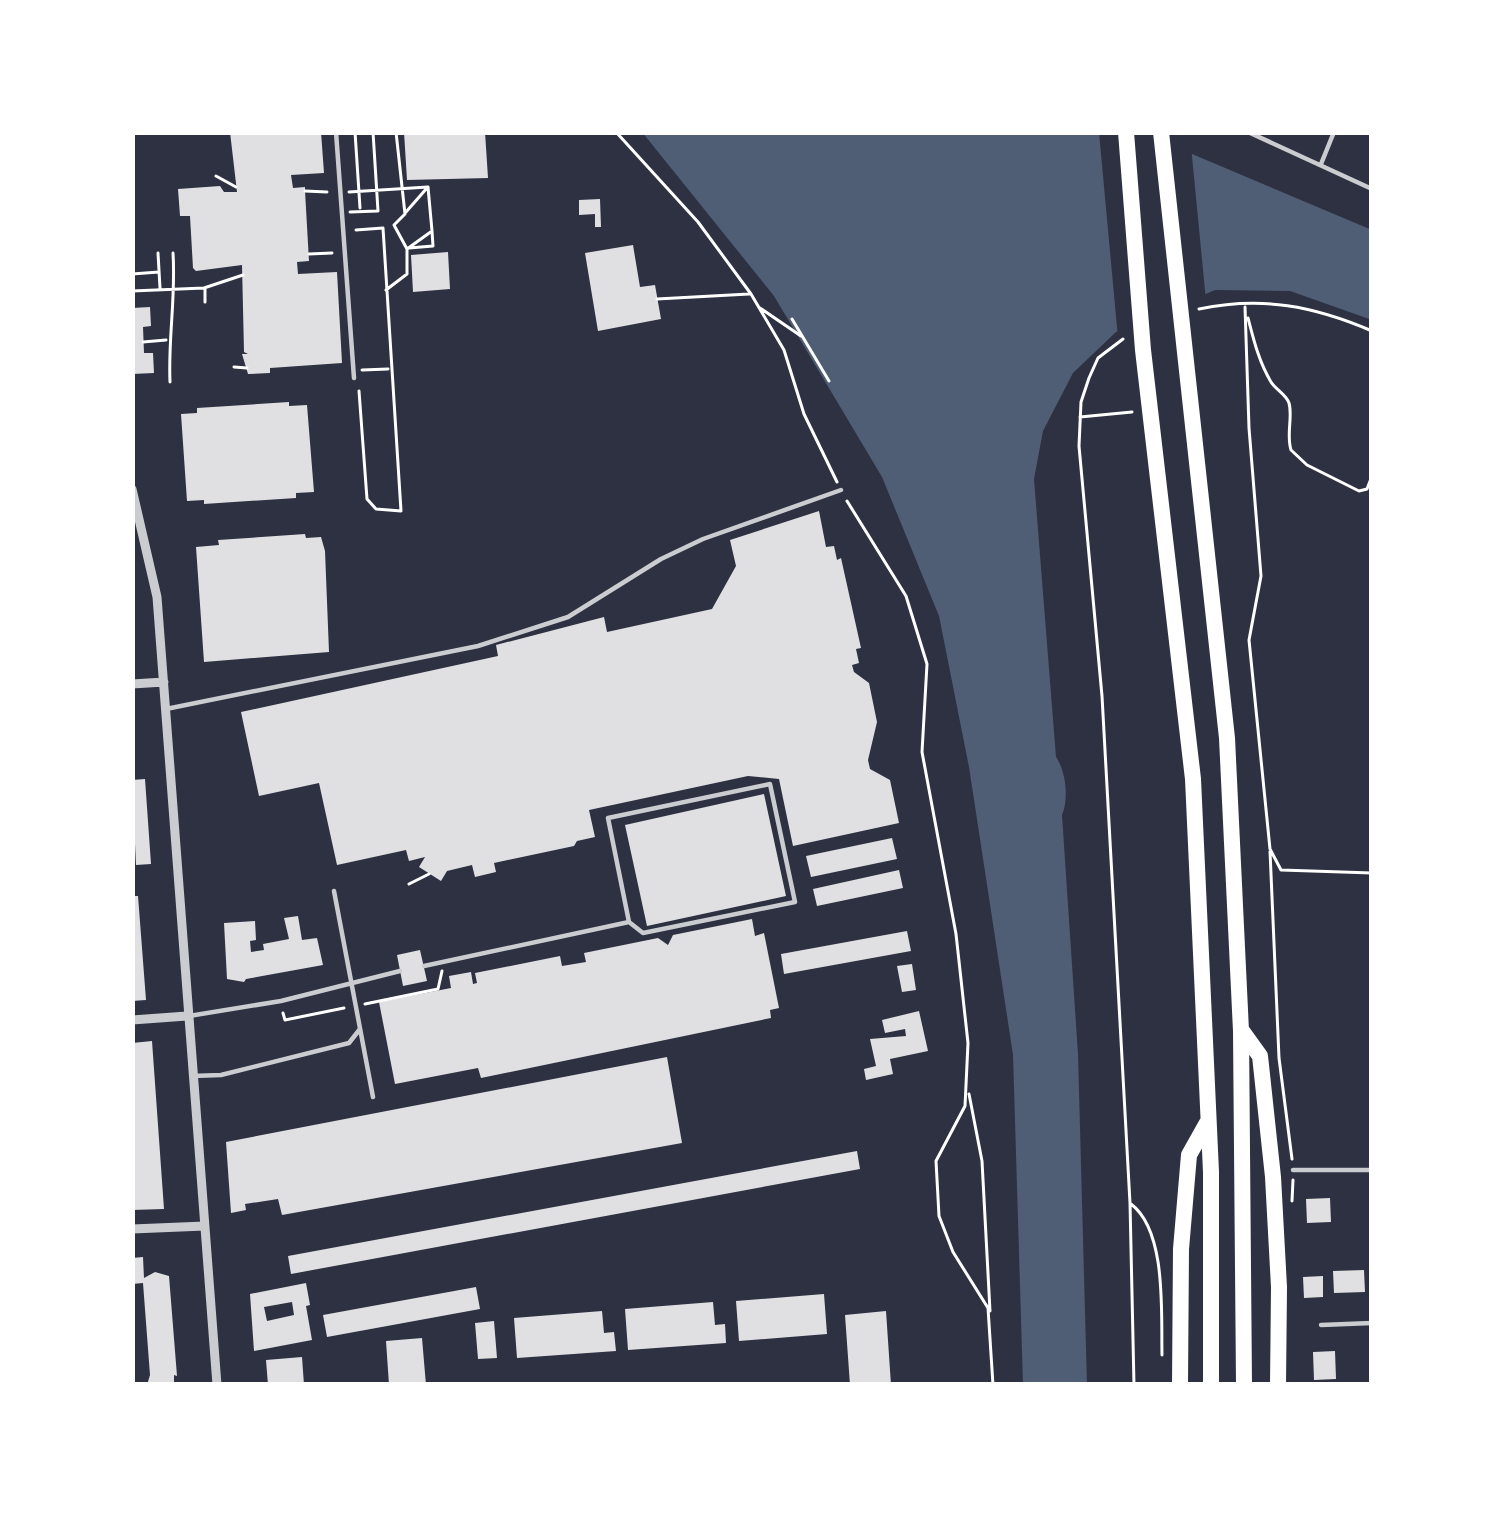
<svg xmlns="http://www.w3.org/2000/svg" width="1504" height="1517" font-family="'Archivo Narrow',sans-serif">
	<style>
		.water { fill: #4f5d75 }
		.pier { fill: #2d3142 }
		.building { fill: #e0e0e3; fill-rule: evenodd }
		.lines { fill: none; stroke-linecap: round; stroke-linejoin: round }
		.path { stroke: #fff; stroke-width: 3 }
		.service { stroke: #caccd0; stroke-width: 4.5 }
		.minor { stroke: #caccd0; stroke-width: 9 }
		.motorway { stroke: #fff; stroke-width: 16 }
	</style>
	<rect width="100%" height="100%" fill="#2d3142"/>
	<path class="water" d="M642,132H1140L1372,230V320L1290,291L1215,290L1116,332L1073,373L1043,431L1034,479L1056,757C1066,771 1069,799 1062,815L1078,1054L1087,1385H1023L1013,1055L969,767L939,616L882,477L774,296Z"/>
	<path class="pier" d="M1099,132H1156L1191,146L1206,301L1118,338Z"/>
	<path class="building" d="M230,132H321L324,173L291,175L293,188L305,187V191L309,261L297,262L298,274L337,272L342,363L270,368V373L248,374L242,354H248L244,352L242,265L196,271L193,268L190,216H180L178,189L220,186L224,192H237Z
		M404,132H485L488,178L407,180Z
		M600,199L601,227H595V214L579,215V200Z
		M633,245L640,287L655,285L661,319L598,331L585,253Z
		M448,252L450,289L413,292L411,255Z
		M150,307L151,326L143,327L144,353H153L154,373L132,374V308Z
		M289,402V406L307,405L314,492L296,493V498L204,504V500L187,501L181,414L197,413V408Z
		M819,511L826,547L834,546L837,560L841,558L861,648L856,649L859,663L852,665L854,672L869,683L877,722L868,760L870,769L890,780L899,823L793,846L779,779L748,776L589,810L595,837L577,841L574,846L494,863L496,872L475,877L472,865L447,871L441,881L419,867L425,857L409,861L406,850L337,865L319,783L259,796L241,712L498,656L496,645L604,617L607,632L712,609L736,566L730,540Z
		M305,534L306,538L321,537L325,551L329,652L204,662L196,547L219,545L218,540Z
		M145,779L151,864L136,865L132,780Z
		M764,794L786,896L647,926L625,825Z
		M892,838L897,859L811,877L806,856Z
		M899,870L903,888L817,906L813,889Z
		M132,896H138L146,1000L132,1001Z
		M298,916L302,940L317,938L323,965L246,979L244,982L227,979L224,923L255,921L256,940L250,941L251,952L257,951L264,950L263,944L289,939L284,918Z
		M752,919L755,936L764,933L779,1008L770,1010L771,1018L481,1078L478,1068L395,1084L379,1002L451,988L449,976L471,972L473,984L477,983L475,973L560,956L562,966L586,962L584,953L658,938L668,945L673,935Z
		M907,931L911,951L784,974L781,954Z
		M420,950L427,981L403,986L397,955Z
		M912,964L916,990L902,992L897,966Z
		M919,1011L928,1051L890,1059L893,1074L866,1080L864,1069L876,1066L870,1039L906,1036L905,1029L885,1033L882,1020Z
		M152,1041L164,1209L132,1210V1043Z
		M667,1057L682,1143L282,1215L278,1199L245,1204L246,1210L231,1213L226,1142Z
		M857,1151L860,1169L291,1274L288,1256Z
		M1330,1198L1331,1222L1307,1223L1306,1199Z
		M143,1257L144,1278L155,1272L169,1276L177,1376L174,1375V1385H147L150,1375L143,1283L132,1284V1258Z
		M1364,1270L1365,1292L1334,1293L1333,1271Z
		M1323,1276V1297L1304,1298L1303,1277Z
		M306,1283L310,1305L306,1306L312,1340L254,1351L250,1294ZM292,1302L294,1315L267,1321L264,1307Z
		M476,1287L480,1309L327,1337L323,1315Z
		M824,1294L827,1334L739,1341L736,1301Z
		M713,1302L715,1325L725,1324L726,1343L628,1350L625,1309Z
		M602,1311L604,1333L614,1332L616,1351L517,1358L514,1318Z
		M886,1311L891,1385H850L845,1315Z
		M494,1321L497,1358L478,1359L475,1323Z
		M422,1338L426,1385H389L386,1341Z
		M1335,1351L1336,1379L1314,1380L1313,1352Z
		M302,1357L304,1385H268L266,1360Z"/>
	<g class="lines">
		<path class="path" d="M355,132L360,208
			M616,132L698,222L751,294L784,350L804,414L837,482
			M216,176L236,187
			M305,191L327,192
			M349,192L428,187L432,231L407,249
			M350,212L378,211L373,132
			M406,212L427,188
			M356,230L383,228L401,511L376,509L367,499L359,391
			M409,248L433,246L432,231
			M158,253L160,288
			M309,254L332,253
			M132,274L159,272
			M205,289V302
			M386,290L407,274V249L394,225L405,214L396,132
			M132,291L204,288L243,275
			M657,299L749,294
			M1245,307L1249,428L1261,576L1249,640L1270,849L1281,870L1372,873
			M760,308L801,336
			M1199,309C1262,296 1314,306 1372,331
			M1248,318C1254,341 1259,362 1271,382C1276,390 1286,394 1289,403C1293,417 1286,434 1291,450L1307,465L1359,491L1367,489L1372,476
			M792,319L829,381
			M1123,339L1098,358L1089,378L1081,402L1079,446L1102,696L1130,1203L1134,1385
			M143,342L166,340
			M234,367L247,368
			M362,370L388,369
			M170,382C168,338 176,297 173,253
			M1080,417L1132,412
			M847,501L906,596L927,664L922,752L956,934L968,1043L965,1106L936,1161L939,1216L953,1252L988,1308L993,1385
			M1270,851L1279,1058L1292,1159
			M409,884L429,874
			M365,1004L438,989L442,971
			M283,1013L285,1020L344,1008
			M969,1094L982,1161L990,1311
			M1292,1201L1293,1180
			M1131,1204C1167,1231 1161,1314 1162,1355"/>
		<path class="service" d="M336,132L354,378
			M1248,132L1372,189
			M1321,164L1334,132
			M166,709L478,646L568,617L661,559L703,539L841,490
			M334,891L373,1097
			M424,966L629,922L608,818L770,784L795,902L643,933L629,922
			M189,1016L281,1001L400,971
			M192,1076L221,1075L349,1043L360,1029
			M1293,1170H1372
			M1321,1325L1372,1323"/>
		<path class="minor" d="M132,489L157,597L217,1385
			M132,684L164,682
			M132,1020L187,1016
			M132,1229L205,1226"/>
		<path class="motorway" d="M1126,132L1143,350L1193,779L1211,1172V1385
			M1161,132L1227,738L1241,1031L1244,1385
			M1242,1031L1260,1056L1273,1177L1279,1287L1278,1385
			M1180,1385L1181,1249L1189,1155L1207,1123"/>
	</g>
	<rect width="1504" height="1517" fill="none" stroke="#ffffff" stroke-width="270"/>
</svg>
